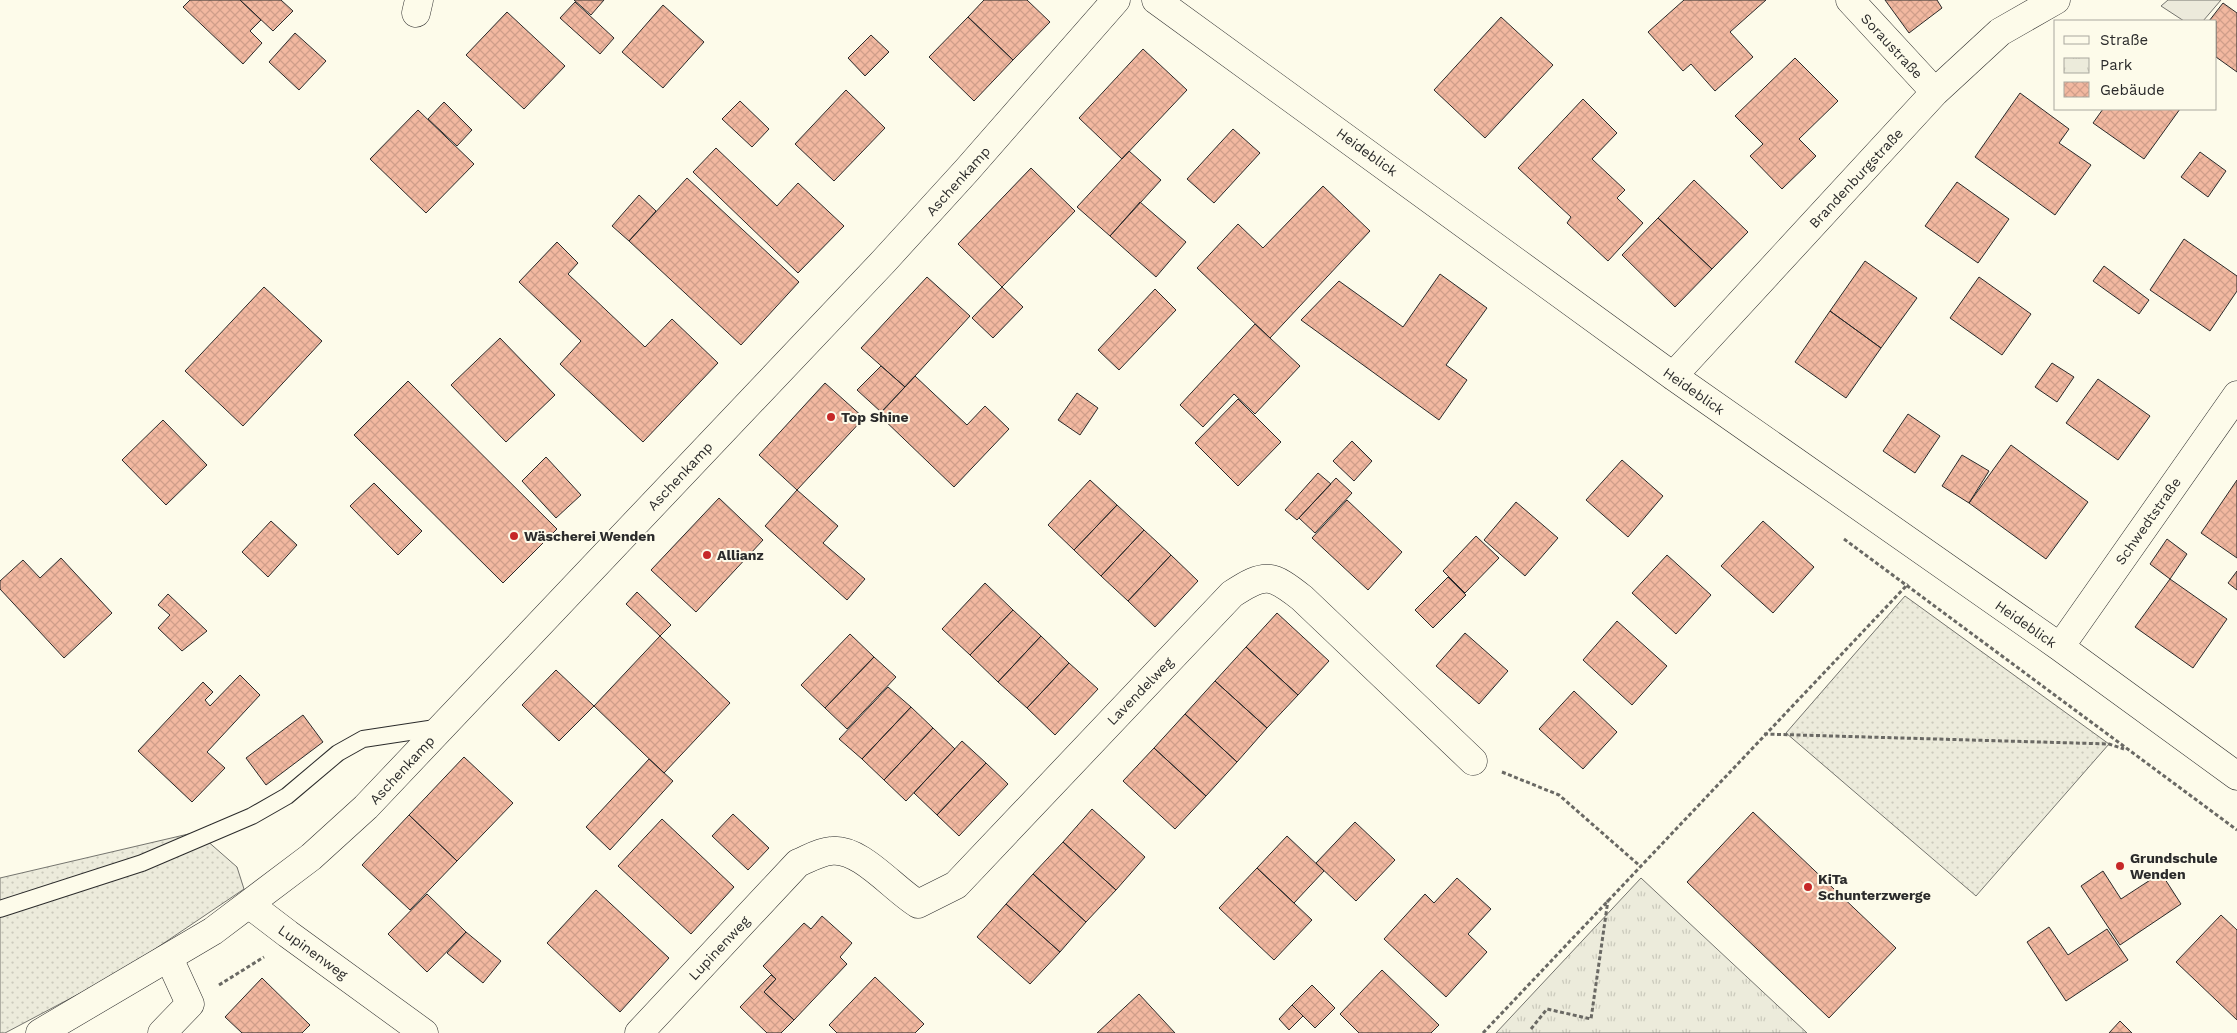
<svg xmlns="http://www.w3.org/2000/svg" width="2237" height="1033" font-family="'Work Sans',sans-serif">
	<style>
		.grass { fill: url(#grass-dots); stroke: #74746e }
		.park { fill: url(#park-tufts); stroke: #74746e }
		.parking { fill: #eceadb; stroke: #74746e }
		.building { fill: url(#building-cross-hatch); stroke: #2b2b2b }
		.lines { fill: none; stroke-linecap: round; stroke-linejoin: round }
		.service-casing { stroke: #2b2b2b; stroke-width: 18 }
		.minor-casing { stroke: #2b2b2b; stroke-width: 29 }
		.tertiary-casing { stroke: #2b2b2b; stroke-width: 29 }
		.path { stroke: #6a6964; stroke-width: 3; stroke-dasharray: 4 2.5; stroke-linecap: butt }
		.service { stroke: #fdfbea; stroke-width: 16 }
		.minor { stroke: #fdfbea; stroke-width: 28 }
		.tertiary { stroke: #fdfbea; stroke-width: 28 }
		.poi-dot { fill: #c62828; stroke: #fdfbea; stroke-width: 2 }
		.labels { text-anchor: middle; dominant-baseline: central; stroke-width: 4; stroke-linejoin: round; paint-order: stroke }
		.street-label { font-size: 14px; fill: #2b2b2b; stroke: #fdfbea }
		.poi-label { font-size: 14px; font-weight: bold; fill: #2b2b2b; stroke: #fdfbea; text-anchor: start }
	</style>
	<defs>
		<pattern id="grass-dots" width="8" height="8" patternUnits="userSpaceOnUse" patternTransform="scale(1.25)"><rect width="8" height="8" fill="#ecebdb"/><path d="M2 2h.1M6 6h.1" fill="none" stroke="#cbcabc" stroke-width="1.8" stroke-linecap="round"/></pattern>
		<pattern id="park-tufts" width="24" height="20" patternUnits="userSpaceOnUse" patternTransform="scale(1.25)"><rect width="24" height="20" fill="#ecebdb"/><path d="M3 7l-1-3M5 7V3M7 7l1-3M15 17l-1-3M17 17v-4M19 17l1-3" fill="none" stroke="#cbcabc"/></pattern>
		<pattern id="building-cross-hatch" width="8" height="8" patternUnits="userSpaceOnUse" patternTransform="scale(1.25)"><rect width="8" height="8" fill="#f2b8a0"/><path d="M0 0l8 8M0 8l8-8" fill="none" stroke="#d09e8a"/></pattern>
	</defs>
	<rect width="100%" height="100%" fill="#fdfbea"/>
	<path class="grass" d="M1905,596L2109,744L1976,896L1786,733Z
		M197,832L237,867L244,889L124,970L5,1033H0V878Z"/>
	<path class="park" d="M1641,878L1807,1033H1496Z"/>
	<path class="parking" d="M2168,0H2221L2203,21H2184L2161,6Z"/>
	<path class="building" d="M190,0H240L261,20L250,31L262,43L243,64L183,7Z
		M240,0H281L293,11L273,31Z
		M574,0H604L591,15Z
		M984,0H1027L1050,22L1013,60L968,17Z
		M1684,0H1766L1730,32L1753,57L1715,91L1691,64L1683,71L1648,32Z
		M1885,0H1937L1942,8L1909,33Z
		M575,2L614,38L600,54L560,18Z
		M2223,3L2237,13V72L2216,57V21H2209Z
		M663,5L704,42L663,88L622,52Z
		M507,12L565,66L524,109L466,55Z
		M968,17L1013,60L974,101L929,57Z
		M1501,17L1553,65L1485,138L1434,90Z
		M295,33L326,61L299,90L269,62Z
		M871,35L889,52L865,76L848,58Z
		M1143,49L1187,90L1122,159L1079,118Z
		M1795,58L1838,101L1799,139L1816,156L1782,189L1750,156L1763,144L1735,116Z
		M846,90L885,128L834,181L795,144Z
		M2020,93L2069,129L2059,143L2091,165L2055,215L1975,157Z
		M1583,99L1617,133L1592,159L1625,190L1617,198L1643,223L1608,261L1567,223L1571,217L1518,168Z
		M740,101L769,129L752,147L722,119Z
		M444,102L472,130L457,146L428,119Z
		M2103,109H2180L2144,159L2093,123Z
		M418,110L474,164L426,213L370,159Z
		M1233,129L1260,153L1214,203L1187,179Z
		M716,148L777,206L798,183L844,226L798,273L693,172Z
		M1129,151L1161,180L1110,236L1077,207Z
		M2200,152L2226,171L2208,197L2181,177Z
		M1031,168L1075,211L1002,287L958,244Z
		M687,178L799,282L741,345L629,241Z
		M1694,180L1748,232L1712,269L1658,218Z
		M1957,182L2009,219L1978,263L1925,226Z
		M1323,186L1370,231L1270,338L1197,268L1238,224L1263,248Z
		M639,195L656,211L629,241L612,226Z
		M1140,202L1186,242L1156,277L1110,236Z
		M1658,218L1712,269L1675,307L1622,255Z
		M2184,239L2237,276V291L2210,331L2150,290Z
		M557,242L578,263L568,274L645,347L672,319L718,363L643,442L560,364L581,341L519,282Z
		M1865,261L1917,298L1881,348L1830,311Z
		M2104,266L2149,300L2139,314L2093,281Z
		M1440,274L1487,308L1446,365L1467,380L1439,420L1301,320L1339,281L1403,327Z
		M927,277L970,316L905,387L861,348Z
		M1979,277L2031,314L2002,355L1950,318Z
		M264,287L322,341L243,426L185,371Z
		M1002,287L1023,307L993,338L972,318Z
		M1155,289L1176,310L1119,370L1098,350Z
		M1830,311L1881,348L1846,398L1795,362Z
		M1255,324L1300,366L1255,414L1234,394L1203,427L1180,405Z
		M500,338L555,395L506,442L451,385Z
		M2052,363L2074,377L2057,402L2035,387Z
		M881,366L905,387L881,412L857,390Z
		M915,376L967,425L985,406L1009,429L954,487L879,415Z
		M2098,379L2150,416L2118,460L2066,423Z
		M408,381L557,529L503,583L354,435Z
		M825,383L864,418L797,490L759,455Z
		M1077,393L1098,408L1080,435L1058,420Z
		M1238,399L1281,442L1238,486L1195,443Z
		M1908,414L1940,436L1915,473L1883,451Z
		M163,420L207,465L166,505L122,460Z
		M1352,441L1372,461L1354,481L1333,461Z
		M2011,445L2088,502L2046,559L1969,503Z
		M1962,455L1989,471L1969,503L1942,486Z
		M546,457L581,495L556,518L522,481Z
		M1622,460L1663,496L1628,537L1586,500Z
		M1318,473L1331,484L1297,520L1285,510Z
		M1336,478L1352,493L1315,533L1299,518Z
		M1090,480L1117,505L1074,550L1048,525Z
		M2237,480V558L2201,533Z
		M374,483L422,531L398,555L350,506Z
		M797,490L838,526L823,543L865,579L847,600L765,526Z
		M719,498L763,540L696,612L651,570Z
		M1347,500L1402,552L1368,590L1312,538Z
		M1516,502L1558,538L1525,576L1484,540Z
		M1117,505L1144,530L1101,576L1074,550Z
		M271,521L297,545L268,577L242,552Z
		M1763,521L1814,567L1773,613L1721,566Z
		M1144,530L1171,555L1128,601L1101,576Z
		M1476,536L1499,558L1465,593L1443,571Z
		M2167,539L2187,554L2170,579L2150,564Z
		M1171,555L1198,581L1155,627L1128,601Z
		M1667,555L1711,595L1676,634L1632,593Z
		M61,558L112,613L64,658L0,589V581L23,560L40,578Z
		M2237,571V590L2228,583Z
		M1448,577L1466,595L1433,628L1415,610Z
		M2170,579L2227,619L2193,668L2135,627Z
		M985,583L1013,610L970,655L942,629Z
		M637,592L671,625L660,636L626,604Z
		M168,594L207,631L182,651L158,628L170,615L158,605Z
		M1013,610L1041,636L998,682L970,655Z
		M1277,613L1329,661L1298,695L1246,647Z
		M1617,621L1667,666L1632,705L1583,660Z
		M1465,633L1508,671L1479,704L1436,666Z
		M850,634L874,657L825,708L801,685Z
		M660,636L730,703L664,773L594,706Z
		M1041,636L1069,663L1027,708L998,682Z
		M1246,647L1298,695L1267,728L1215,681Z
		M874,657L896,677L847,729L825,708Z
		M1069,663L1098,689L1055,735L1027,708Z
		M556,670L594,706L559,741L522,705Z
		M240,675L260,695L207,752L225,768L192,802L138,751L203,682L213,692L205,700L210,706Z
		M1215,681L1267,728L1237,762L1185,714Z
		M888,687L911,707L862,759L839,739Z
		M1574,691L1617,732L1583,769L1539,729Z
		M911,707L933,728L884,780L862,759Z
		M1185,714L1237,762L1206,796L1154,748Z
		M303,715L323,742L266,785L246,758Z
		M933,728L955,749L906,801L884,780Z
		M962,741L986,763L937,815L914,793Z
		M1154,748L1206,796L1175,829L1123,781Z
		M464,757L513,803L457,861L409,815Z
		M649,759L673,781L610,850L586,827Z
		M986,763L1008,784L959,836L937,815Z
		M1092,809L1145,857L1116,890L1063,842Z
		M1753,812L1896,948L1829,1018L1687,882Z
		M733,814L769,848L748,870L712,836Z
		M409,815L457,861L410,910L362,865Z
		M662,819L734,887L691,934L618,866Z
		M1355,822L1395,860L1356,901L1316,863Z
		M1287,836L1324,871L1294,903L1257,868Z
		M1063,842L1116,890L1086,922L1033,874Z
		M1257,868L1312,920L1274,960L1219,908Z
		M2103,871L2121,899L2161,873L2181,904L2120,945L2081,886Z
		M1033,874L1086,922L1060,952L1006,904Z
		M1457,878L1491,909L1468,934L1487,952L1446,997L1384,939L1425,894L1434,903Z
		M596,890L669,958L620,1012L547,943Z
		M427,894L466,932L427,972L388,934Z
		M1006,904L1060,952L1030,984L977,937Z
		M2221,915L2237,930V1020L2176,962Z
		M822,916L852,943L840,957L847,964L794,1020L764,992L776,979L763,966L804,923L811,929Z
		M2049,927L2068,955L2107,929L2128,960L2066,1001L2027,942Z
		M466,932L501,961L483,983L447,953Z
		M1382,970L1439,1025L1431,1033H1359L1340,1014Z
		M771,975L776,979L764,992L794,1020L781,1033H767L740,1007Z
		M875,977L924,1024L915,1033H837L829,1025Z
		M262,978L310,1025L302,1033H242L225,1017Z
		M1312,985L1335,1008L1315,1028L1292,1005Z
		M1139,994L1175,1033H1097Z
		M1292,1005L1303,1016L1289,1030L1279,1019Z
		M2120,1021L2132,1033H2109Z"/>
	<g class="lines">
		<g class="service-casing">
			<path id="service" d="M0,909L142,863L252,816L287,796L338,753L363,739L442,727"/>
		</g>
		<g class="minor-casing">
			<path id="minor" d="M1156,0L1673,376L2060,647L2237,776
				M1850,0L1935,92
				M416,13L419,0
				M1673,376L1935,92L2000,32L2056,0
				M2060,647L2237,395
				M250,905L288,934L424,1033
				M162,1033L190,1004L169,958
				M639,1033L798,863C808,859 819,852 831,851C860,847 893,889 918,904L956,885L1232,594C1265,572 1272,574 1302,598L1473,761"/>
		</g>
		<g class="tertiary-casing">
			<path id="tertiary" d="M40,1033L213,931L311,857L366,807L884,261L967,170L1116,0"/>
		</g>
		<path class="path" d="M1844,539L2237,830
			M1764,734L2109,744L2124,749
			M1502,772L1559,795L1640,866
			M219,985L264,957
			M1531,1029L1547,1009L1591,1019L1608,900
			M1483,1033L1908,584"/>
		<use href="#service" class="service"/>
		<use href="#minor" class="minor"/>
		<use href="#tertiary" class="tertiary"/>
	</g>
	<g class="poi-dot">
		<circle cx="831" cy="417" r="5"/>
		<circle cx="514" cy="536" r="5"/>
		<circle cx="707" cy="555" r="5"/>
		<circle cx="2120" cy="866" r="5"/>
		<circle cx="1808" cy="887" r="5"/>
	</g>
	<g class="labels">
		<g class="street-label">
			<text transform="translate(1892 46) rotate(47)">Soraustraße</text>
			<text transform="translate(1367 152) rotate(36)">Heideblick</text>
			<text transform="translate(1856 178) rotate(-47)">Brandenburgstraße</text>
			<text transform="translate(958 181) rotate(-48)">Aschenkamp</text>
			<text transform="translate(1694 391) rotate(35)">Heideblick</text>
			<text transform="translate(680 476) rotate(-47)">Aschenkamp</text>
			<text transform="translate(2148 521) rotate(-55)">Schwedtstraße</text>
			<text transform="translate(2026 624) rotate(35)">Heideblick</text>
			<text transform="translate(1140 691) rotate(-46)">Lavendelweg</text>
			<text transform="translate(402 770) rotate(-47)">Aschenkamp</text>
			<text transform="translate(719 948) rotate(-47)">Lupinenweg</text>
			<text transform="translate(313 952) rotate(36)">Lupinenweg</text>
		</g>
		<g class="poi-label">
			<text x="841" y="417">Top Shine</text>
			<text x="524" y="536">Wäscherei Wenden</text>
			<text x="717" y="555">Allianz</text>
			<text x="2130" y="858">Grundschule<tspan x="2130" dy="16">Wenden</tspan></text>
			<text x="1818" y="879">KiTa<tspan x="1818" dy="16">Schunterzwerge</tspan></text>
		</g>
	</g>
	<rect x="2054" y="20" width="162" height="90" fill="#fdfbea" stroke="#a9a89e"/>
	<rect x="2064" y="36" width="25" height="8" fill="#fdfbea" stroke="#a9a89e"/>
	<text x="2100" y="45" font-size="15" fill="#2b2b2b">Straße</text>
	<rect x="2064" y="58" width="25" height="15" fill="url(#park-tufts)" stroke="#a9a89e"/>
	<text x="2100" y="70" font-size="15" fill="#2b2b2b">Park</text>
	<rect x="2064" y="82" width="25" height="15" fill="url(#building-cross-hatch)" stroke="#a9a89e"/>
	<text x="2100" y="95" font-size="15" fill="#2b2b2b">Gebäude</text>
</svg>
